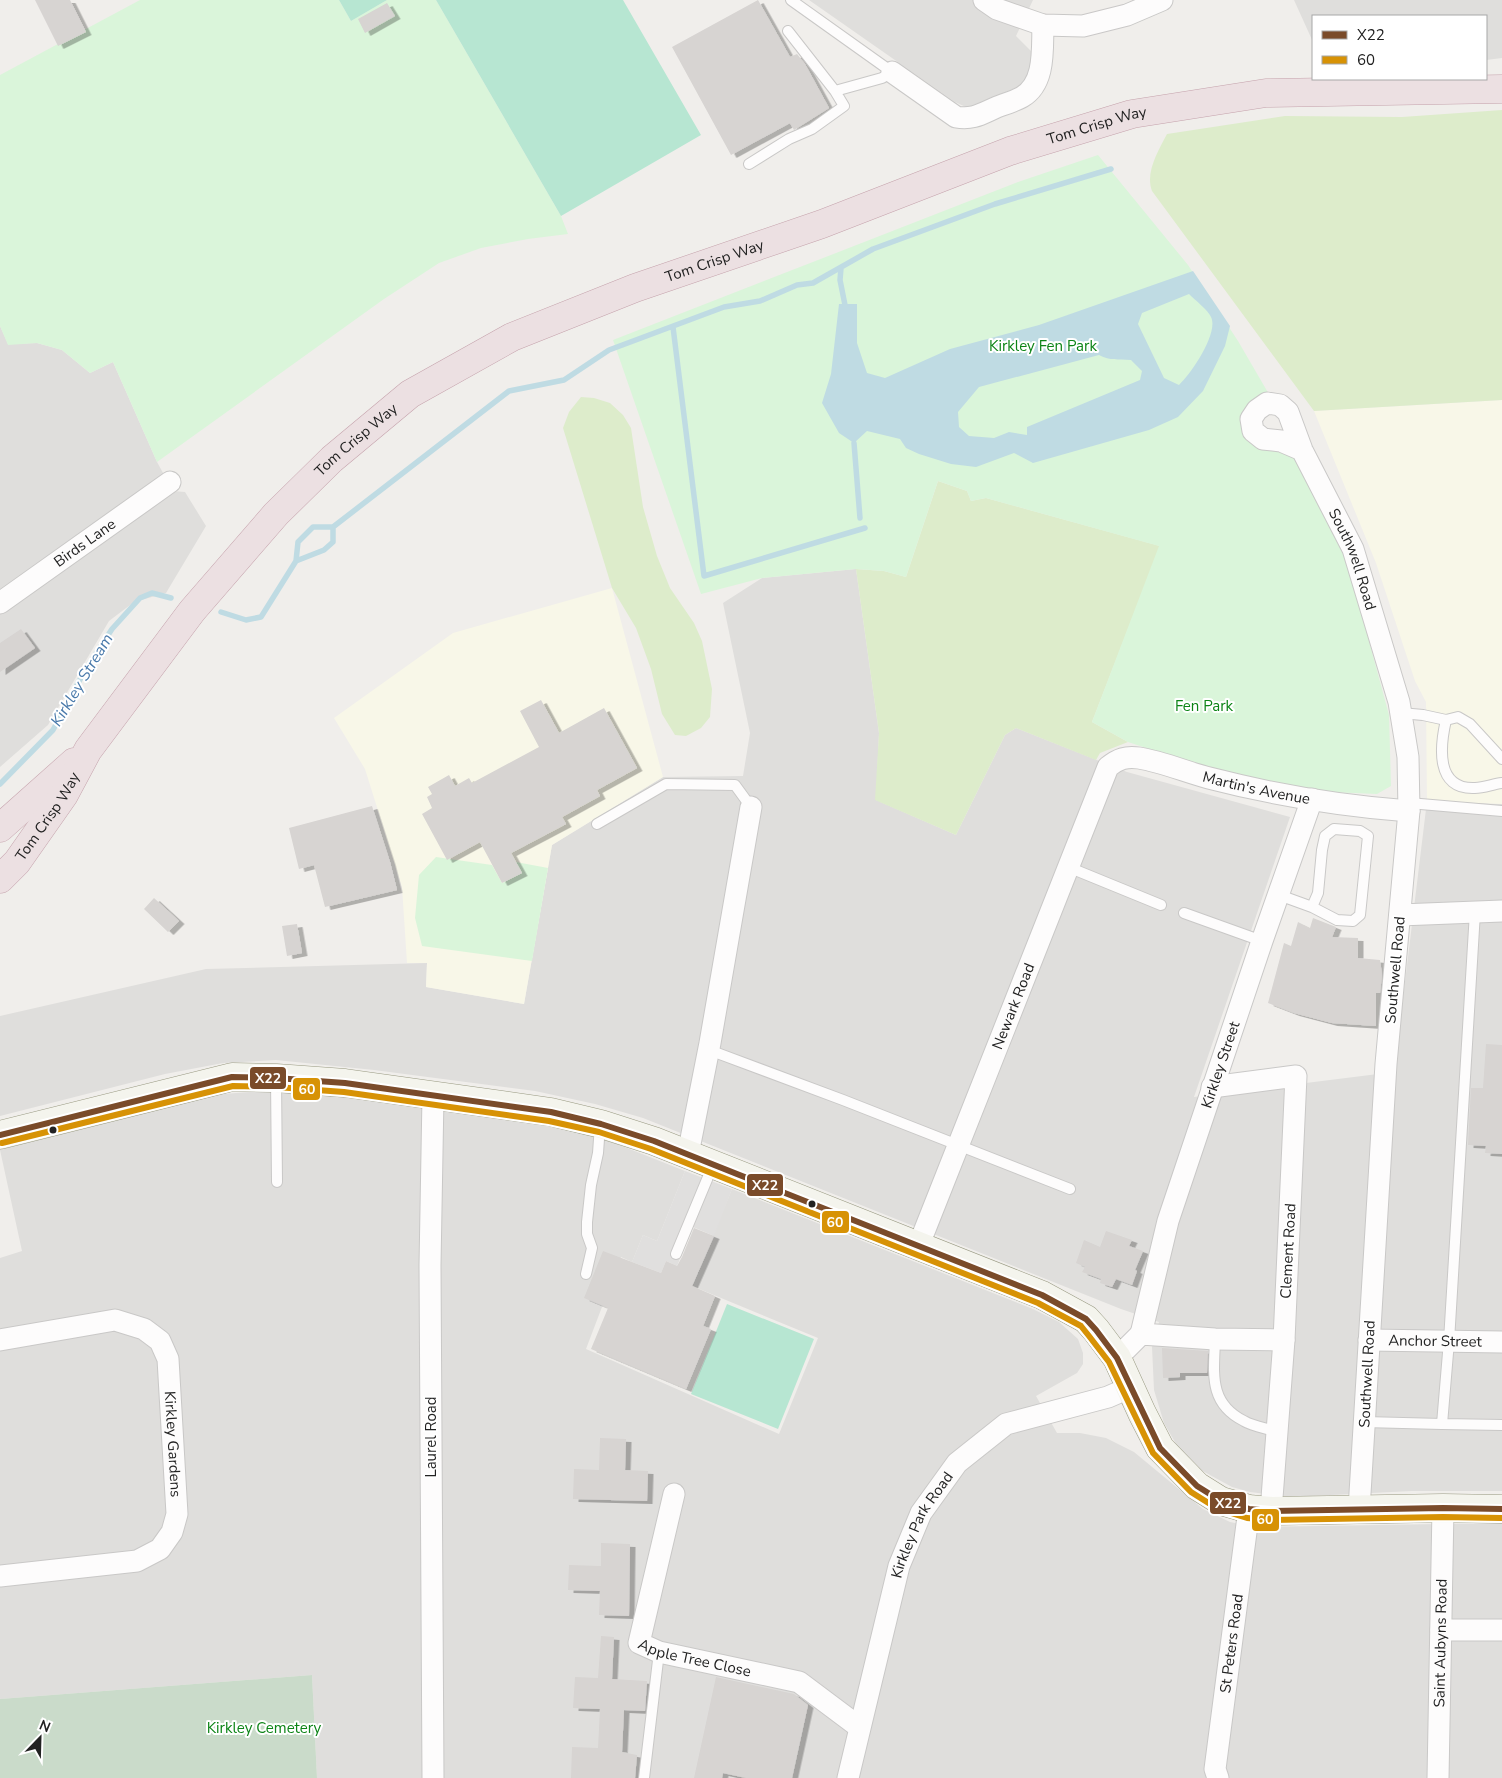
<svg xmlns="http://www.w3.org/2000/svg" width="1502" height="1778" font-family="'Nunito Sans',sans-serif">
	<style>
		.residential { fill: #dfdedc }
		.education { fill: #f8f7e8 }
		.grass { fill: #ddeccb }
		.cemetery { fill: #cadbca }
		.park { fill: #daf5da }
		.pitch { fill: #b7e6d2 }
		.parking { fill: #e0dfde }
		.water { fill: #bfdbe3; fill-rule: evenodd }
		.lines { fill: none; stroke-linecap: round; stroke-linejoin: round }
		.stream { stroke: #bfdbe3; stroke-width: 5.5 }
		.building { fill: #d7d4d2; filter: url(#shadow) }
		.lane-casing { stroke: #c9c8c7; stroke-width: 12 }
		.street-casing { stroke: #c9c8c7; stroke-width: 23 }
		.secondary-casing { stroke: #999a82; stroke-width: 29 }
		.highway-casing { stroke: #c5a2ac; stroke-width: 29 }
		.lane { stroke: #fdfcfc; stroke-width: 10 }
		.street { stroke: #fdfcfc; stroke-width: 21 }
		.secondary { stroke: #f4f4ed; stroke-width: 28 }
		.highway { stroke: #ece0e2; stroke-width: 28 }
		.bus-1-casing { stroke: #fff; stroke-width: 10 }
		.bus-2-casing { stroke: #fff; stroke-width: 10 }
		.bus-1 { stroke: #7a4b2a; stroke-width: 6 }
		.bus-2 { stroke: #d79205; stroke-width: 6 }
		.bus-dot { fill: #222; stroke: #fff; stroke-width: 2 }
		.labels { text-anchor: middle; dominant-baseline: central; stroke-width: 4; stroke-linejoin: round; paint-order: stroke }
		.street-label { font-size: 15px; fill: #222; stroke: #fff }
		.park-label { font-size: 15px; fill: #0c8416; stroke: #fff }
		.water-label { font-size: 16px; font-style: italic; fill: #4a7aab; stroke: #fff }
		.line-badge { stroke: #fff; stroke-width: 2 }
		.badge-label { font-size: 14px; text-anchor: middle; font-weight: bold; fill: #fff }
	</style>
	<defs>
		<filter id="shadow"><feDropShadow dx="5.5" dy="3" stdDeviation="0" flood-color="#0004"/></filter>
	</defs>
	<rect width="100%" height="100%" fill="#f0eeeb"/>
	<path class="residential" d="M809,0H1033L1016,36L1031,51L1032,69L1022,85L968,108L955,102Z
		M1294,0H1502V58L1486,60V16H1313V42Z
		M0,326L8,344L37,343L62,350L90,373L113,362L157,462L173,491L185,492L206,526L166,593L134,602L109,621L48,725L0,767Z
		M856,569L879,733L876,800L956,835L1005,735L1016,728L1127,772L1290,817L1194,1097L1394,1072L1427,801L1502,804V1491H1412L1290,1497L1250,1492L1232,1487L1199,1469L1179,1449L1164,1423L1154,1390L1152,1347L1159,1322L1121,1309L643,1118L595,1104L535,1091L374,1070L276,1060L223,1063L165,1074L0,1116V1016L206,969L427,963L426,987L524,1004L552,845L663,777L743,776L750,733L723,603L762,578Z
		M261,1091L337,1096L473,1113L579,1132L607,1140L685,1171L657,1241L643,1235L632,1262L621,1257L586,1349L779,1434L818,1338L692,1286L732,1189L1033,1309L1059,1322L1078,1339L1083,1353V1364L1077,1373L1036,1396L1057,1433H1080L1106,1438L1134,1452L1203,1509L1230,1522L1255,1527L1502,1523V1778H317L312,1675L0,1699V1258L22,1251L0,1150L111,1118L210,1095Z"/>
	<path class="education" d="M1502,400V804L1427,801L1426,702L1415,681L1376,563L1314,411Z
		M612,588L663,777L552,845L524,1004L426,987L427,963H407L402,887L365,769L334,718L453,633Z"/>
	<path class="grass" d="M1502,110V400L1314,411L1152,191C1145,173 1158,151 1167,134L1285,116L1402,117Z
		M581,397L594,398L610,403L623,415L631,428L643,507L657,556L670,588L694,623L702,641L712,689L710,717L701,728L686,736L675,735L662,714L651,669L636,628L612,588L563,428L569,412Z
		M938,481L967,491L971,501L986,498L1160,546L1092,722L1128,742L1100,753L1096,760L1016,728L1005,735L956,835L875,800L879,733L856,569L884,571L906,577Z"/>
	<path class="cemetery" d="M312,1675L317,1778H0V1699Z"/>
	<path class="park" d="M140,0H339L351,21L387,0H436L561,216L568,234L528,239L481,248L439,263L384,299L157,462L113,362L90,373L62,350L37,343L8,345L0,326V75Z
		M1098,155L1188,265L1238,341L1270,396L1244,417L1294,454L1346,556L1389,715L1391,786L1377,794L1330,792L1228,775L1128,742L1092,722L1159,546L986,498L971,501L967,491L938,481L906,577L884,571L856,569L762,578L701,594L613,340L1018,182Z
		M436,857L492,865L502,883L522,873L516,862L548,868L532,961L422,946L415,918L419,875Z"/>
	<path class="pitch" d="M339,0H387L351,21Z
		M436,0H623L701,135L561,216Z
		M727,1304L814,1339L778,1429L691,1394Z"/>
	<path class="parking" d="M685,1171L732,1189L714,1236L693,1227L677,1266L666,1261L661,1273L632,1262L643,1235L657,1241Z"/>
	<path class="water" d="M1193,271L1230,326L1225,346L1203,391L1178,417L1149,430L1033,463L1014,453L976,467L951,464L919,454L906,448L900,439L867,431L854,443L839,433L822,403L831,374L839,304H857V343L867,373L885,378L950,349L1039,325ZM1189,294C1195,300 1208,310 1211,317C1219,333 1191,374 1179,385L1164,378L1138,324L1142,313ZM1099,355C1111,361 1117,359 1131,360L1142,371L1140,380L1027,427V435L1009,432L994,438L969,436L959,427L958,412L979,387Z"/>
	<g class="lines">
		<path class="stream" d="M841,268L840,280L845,305
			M673,327L704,576L865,528
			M854,443L860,518
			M296,561L298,542L313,527H333
			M221,612L246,620L261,617L296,561L324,550L333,542V527L509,391L564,380L609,350L724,307L760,301L797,285L813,283L873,249L995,204L1111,169
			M0,784L53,730L84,672L112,629L140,598L152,593L171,598"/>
	</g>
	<path class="building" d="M35,0H70L86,32L58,46Z
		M758,0L790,57L797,54L805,64L829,108L794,130L790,123L731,155L672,47Z
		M387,3L395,16L365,33L358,19Z
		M21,629L35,648L0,672V643Z
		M541,700L559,733L604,708L637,768L597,790L600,796L562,817L566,824L511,853L522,873L502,883L480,842L447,860L422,814L432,808L427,797L432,794L428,787L449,775L455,786L469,778L472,783L539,747L520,711Z
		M372,806L390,862L397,890L325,907L314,865L299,869L289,828Z
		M154,898L179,921L168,932L144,909Z
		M1313,918L1336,927L1332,937L1358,938V958L1380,960L1382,975L1380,993H1376V1026L1332,1023L1294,1013L1268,1003L1284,943L1291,946L1298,922L1310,928Z
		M297,924L302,953L287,956L282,926Z
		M1486,1044L1502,1045V1154L1485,1153L1486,1146L1468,1145L1471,1088H1483Z
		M694,1228L714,1236L692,1286L715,1296L703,1326L711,1329L686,1389L591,1349L608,1308L584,1298L603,1251L661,1273L666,1261L677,1266L682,1257Z
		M1106,1231L1132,1240L1129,1246L1143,1251L1135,1270L1137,1271L1132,1285L1116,1279L1112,1287L1100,1283L1101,1279L1082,1272L1085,1267L1076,1263L1084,1240L1100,1247Z
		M1162,1348L1208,1351L1207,1373H1180V1377L1163,1378Z
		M600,1438L626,1439L625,1470L648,1471L647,1501L573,1499L574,1469L599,1470Z
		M601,1543L630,1544L629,1616L599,1615L600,1591L568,1590L569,1565L601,1566Z
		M601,1636L614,1637L612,1679L647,1681L645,1711L624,1710L622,1752L637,1755L635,1778H571L572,1747L598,1748L600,1709L573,1708L575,1677L598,1678Z
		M716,1677L794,1694L808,1705L792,1778H746L723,1773L722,1778H694Z"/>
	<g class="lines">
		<g class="lane-casing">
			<path id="lane" d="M788,31L835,91
				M749,164L789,139L812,129L844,106L835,91L882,78L892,72L791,0
				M1401,713L1423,715L1446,720C1440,746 1435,790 1475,788C1484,788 1493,784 1502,783
				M1446,720L1458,717L1470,724L1502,759
				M1409,803L1502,811
				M597,824L666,784L735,785L751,807
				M1068,867L1161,905
				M1279,895L1312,907L1337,920L1353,921L1360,915L1368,836L1360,831L1334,829L1325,836L1322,850L1318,893L1312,907
				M1184,913L1262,941
				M709,1050L843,1100L1070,1189
				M276,1079L277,1182
				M676,1254L713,1165
				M586,1274L592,1248L587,1234V1222L591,1185L598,1153L600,1125
				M1215,1339C1214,1373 1208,1403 1244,1421C1254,1427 1267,1428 1278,1432
				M1364,1422L1442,1424L1449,1341L1475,912
				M1442,1424L1502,1425
				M644,1778L659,1652"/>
		</g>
		<g class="street-casing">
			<g id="street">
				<path d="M984,0L997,9L1043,25L1083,26L1127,15L1162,0"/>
				<path d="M892,72L956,117C973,120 981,114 997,107C1005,104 1015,101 1022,97C1046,83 1042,48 1043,25"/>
				<path id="s1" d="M1302,450L1281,441L1263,439L1253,431L1251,419L1257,410L1267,403L1280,405L1288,412L1302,450L1353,549L1399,702L1408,757L1409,811L1386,1064L1359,1510"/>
				<path id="s2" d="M0,603L170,482"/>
				<path d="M1400,915L1502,911"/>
				<path d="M1212,1087L1296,1076L1284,1340L1271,1511"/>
				<path d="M688,1154L710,1043L751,807"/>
				<path id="s3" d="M918,1247L1108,767C1118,759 1126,756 1139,758C1163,762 1186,772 1209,778C1275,795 1342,806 1409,811"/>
				<path id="s4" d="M1141,1334L1168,1221L1262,941L1312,799"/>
				<path id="s5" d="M0,1340L115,1320L144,1329L160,1341L168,1359L177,1514L172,1532L160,1549L137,1561L0,1576"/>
				<path id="s6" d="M1369,1340L1502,1342"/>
				<path d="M1117,1358L1141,1334L1215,1339L1284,1340"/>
				<path id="s7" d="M674,1494L639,1643L659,1652L799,1682L859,1727"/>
				<path d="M1441,1630H1502"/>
				<path d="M433,1778L430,1265L433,1096"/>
				<path id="s8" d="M848,1778L899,1566L921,1513L957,1463L1006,1424L1108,1397L1131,1387"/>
				<path id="s9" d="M1218,1778L1215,1769L1249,1509"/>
				<path id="s10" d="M1438,1778L1443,1508"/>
			</g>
		</g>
		<g class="secondary-casing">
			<path id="secondary" d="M0,1135L232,1077L276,1078L345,1083L551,1112L601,1124L654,1141L1042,1295L1086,1319L1096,1330L1117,1358L1142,1413L1160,1448L1197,1486L1221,1501L1249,1509L1271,1511L1443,1508L1502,1509"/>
		</g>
		<g class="highway-casing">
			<g id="highway">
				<path d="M0,828L74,762"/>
				<path id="s11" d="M0,879L17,862L64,795L88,750L192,611L276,514L332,459L410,394L512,337L635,288L822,224L1010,151L1132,114L1266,93L1502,89"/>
			</g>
		</g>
		<use href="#lane" class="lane"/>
		<use href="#street" class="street"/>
		<use href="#secondary" class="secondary"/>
		<use href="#highway" class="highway"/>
		<g class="bus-1-casing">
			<path id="bus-1" d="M0,1135L232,1077L276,1078L345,1083L551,1112L601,1124L654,1141L1042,1295L1086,1319L1096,1330L1117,1358L1160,1448L1197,1486L1221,1501L1249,1509L1271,1511L1443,1508L1502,1509"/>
		</g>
		<g class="bus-2-casing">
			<path id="bus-2" d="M2,1143L233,1086L276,1087L344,1092L549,1121L599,1132L651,1149L1038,1303L1081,1326L1089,1336L1109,1362L1153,1453L1191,1492L1218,1509L1247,1518L1271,1520L1443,1517L1502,1518"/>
		</g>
		<use href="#bus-1" class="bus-1"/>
		<use href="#bus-2" class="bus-2"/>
	</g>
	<g class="bus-dot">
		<circle cx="53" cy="1130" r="4.5"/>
		<circle cx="812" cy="1204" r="4.5"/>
	</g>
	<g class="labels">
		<g class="street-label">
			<text stroke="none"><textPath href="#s11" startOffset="1378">Tom Crisp Way</textPath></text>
			<text stroke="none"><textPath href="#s11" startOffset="972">Tom Crisp Way</textPath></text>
			<text stroke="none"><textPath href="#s11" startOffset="568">Tom Crisp Way</textPath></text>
			<text stroke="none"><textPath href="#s2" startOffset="104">Birds Lane</textPath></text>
			<text stroke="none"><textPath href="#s1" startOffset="274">Southwell Road</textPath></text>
			<text stroke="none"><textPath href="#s3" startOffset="671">Martin's Avenue</textPath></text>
			<text stroke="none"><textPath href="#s11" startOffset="79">Tom Crisp Way</textPath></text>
			<text transform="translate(1395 970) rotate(-85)">Southwell Road</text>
			<text stroke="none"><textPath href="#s3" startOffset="259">Newark Road</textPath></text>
			<text stroke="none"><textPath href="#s4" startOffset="281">Kirkley Street</textPath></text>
			<text transform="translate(1288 1251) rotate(-87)">Clement Road</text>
			<text stroke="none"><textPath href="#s6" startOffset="66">Anchor Street</textPath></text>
			<text transform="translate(1367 1374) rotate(-87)">Southwell Road</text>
			<text transform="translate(431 1437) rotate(-90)">Laurel Road</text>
			<text stroke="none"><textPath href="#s5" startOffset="272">Kirkley Gardens</textPath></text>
			<text stroke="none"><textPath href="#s8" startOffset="265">Kirkley Park Road</textPath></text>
			<text stroke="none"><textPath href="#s10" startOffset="135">Saint Aubyns Road</textPath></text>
			<text stroke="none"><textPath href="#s9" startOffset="136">St Peters Road</textPath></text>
			<text stroke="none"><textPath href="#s7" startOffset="211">Apple Tree Close</textPath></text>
		</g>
		<g class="park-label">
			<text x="1043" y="346">Kirkley Fen Park</text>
			<text x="1204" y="706">Fen Park</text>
			<text x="264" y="1728">Kirkley Cemetery</text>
		</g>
		<g class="water-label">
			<text transform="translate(82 680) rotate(-59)">Kirkley Stream</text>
		</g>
	</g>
	<g class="line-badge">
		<rect x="249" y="1066" width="38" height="24" rx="5" fill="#7a4b2a"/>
		<rect x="292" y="1077" width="29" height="24" rx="5" fill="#d79205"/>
		<rect x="746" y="1173" width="38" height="24" rx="5" fill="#7a4b2a"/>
		<rect x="821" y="1210" width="29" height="24" rx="5" fill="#d79205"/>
		<rect x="1209" y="1491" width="38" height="24" rx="5" fill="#7a4b2a"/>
		<rect x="1251" y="1508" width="29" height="24" rx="5" fill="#d79205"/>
	</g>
	<g class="badge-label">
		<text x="268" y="1083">X22</text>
		<text x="307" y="1094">60</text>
		<text x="765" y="1190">X22</text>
		<text x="835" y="1227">60</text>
		<text x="1228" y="1508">X22</text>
		<text x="1265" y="1524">60</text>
	</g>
	<rect x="1312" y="15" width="175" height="65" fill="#ffffff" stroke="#a7a7a7"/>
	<rect x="1322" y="31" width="25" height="8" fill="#7a4b2a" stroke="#a7a7a7"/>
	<text x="1357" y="40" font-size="15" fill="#222222">X22</text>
	<rect x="1322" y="56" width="25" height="8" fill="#d79205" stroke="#a7a7a7"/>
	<text x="1357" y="65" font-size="15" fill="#222222">60</text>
	<g transform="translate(40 1738) rotate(23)" stroke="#ffffff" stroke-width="4" paint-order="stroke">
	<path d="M0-4L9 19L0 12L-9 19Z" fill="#222222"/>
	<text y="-8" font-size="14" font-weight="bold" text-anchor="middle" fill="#222222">N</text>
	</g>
</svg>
